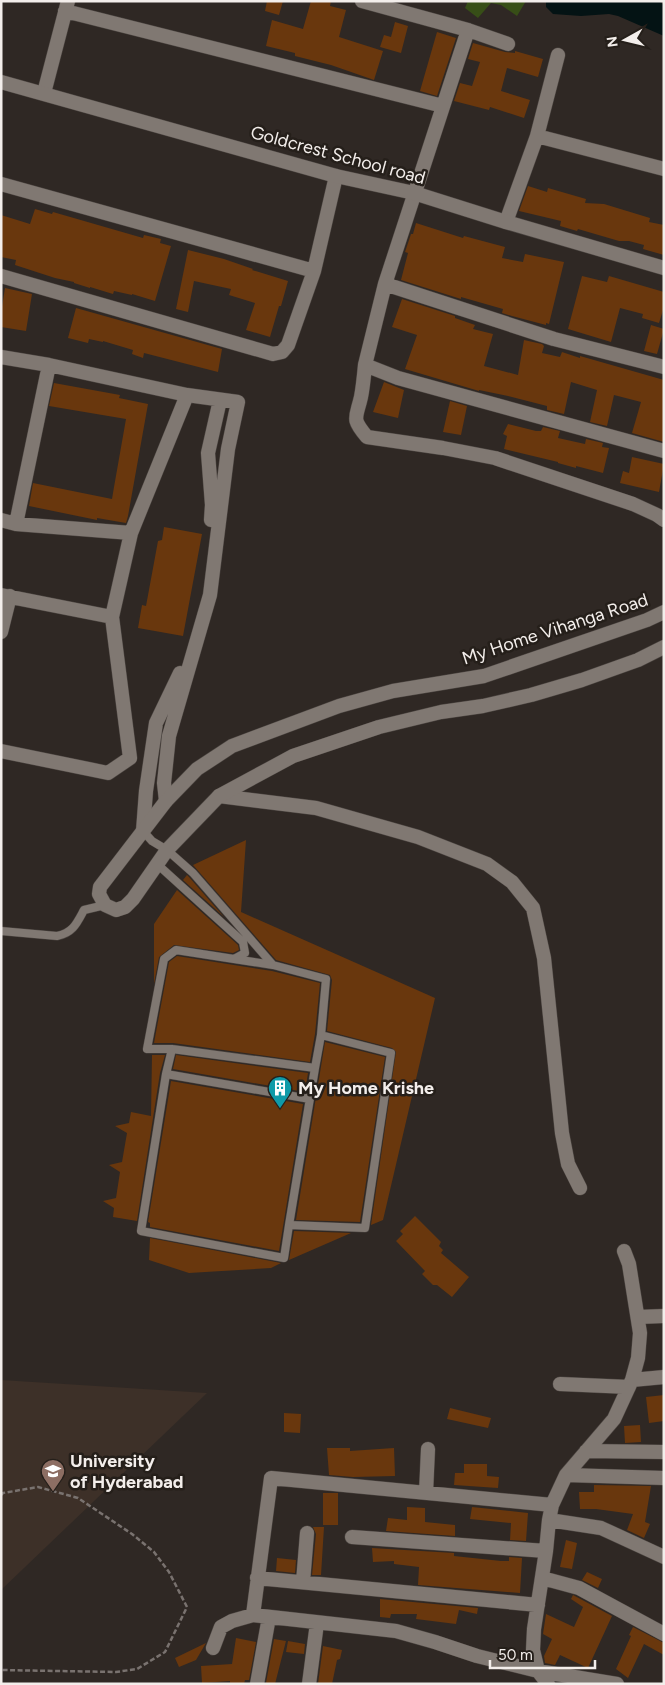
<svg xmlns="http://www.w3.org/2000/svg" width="665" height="1685" font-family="Figtree,sans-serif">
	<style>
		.built { fill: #3d3028 }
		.green { fill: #374e17 }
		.water { fill: #041314 }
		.building { fill: #69370d }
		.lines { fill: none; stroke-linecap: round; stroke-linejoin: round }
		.service-casing { stroke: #4c4642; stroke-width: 9 }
		.minor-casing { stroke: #4c4642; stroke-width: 15 }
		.tertiary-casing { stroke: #4c4642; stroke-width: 15 }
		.path { stroke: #79726f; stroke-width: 2.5; stroke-dasharray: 5 2.5; stroke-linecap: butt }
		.service { stroke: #807872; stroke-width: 8 }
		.minor { stroke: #807872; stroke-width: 14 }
		.tertiary { stroke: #807872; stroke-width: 14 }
		.labels { text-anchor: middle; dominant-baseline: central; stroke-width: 5; stroke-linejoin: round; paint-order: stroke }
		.street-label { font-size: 18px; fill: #f3eeeb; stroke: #251f1a }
		.poi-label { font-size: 18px; font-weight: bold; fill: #f3eeeb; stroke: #251f1a; text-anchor: start }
	</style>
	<rect width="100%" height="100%" fill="#2f2824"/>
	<path class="built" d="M1,1380L207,1393L1,1590Z"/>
	<path class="green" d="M468,1H526L517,16L501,5L491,3L478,18L465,8Z"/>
	<path class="water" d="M546,1H659L664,5V36L618,16L609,14L581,16L553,14L546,7Z"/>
	<path class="building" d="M267,1H283L279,15L265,11Z
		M311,1H331L330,6L346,10L339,37L383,51L374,80L331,65L295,56V53L266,46L272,20L303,29Z
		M395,22L408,26L401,53L380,47L384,35L391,37Z
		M437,32L456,38L437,96L420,91Z
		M473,43L505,52L515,53V51L543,59L538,77L507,68L501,91L530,100L524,118L490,107L489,110L454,101L460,83L472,86L480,62L468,59Z
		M528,186L547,192L548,188L586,199L585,203L604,204L650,218L649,222L664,225V255L643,249L644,245L629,241H619L578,229L577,231L560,226L561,221L519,211Z
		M35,209L52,214L53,212L143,238L144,235L161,239L160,243L171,246L155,301L132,294V295L114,291L113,294L90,287V288L74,283V282L55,278L15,265L16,260L1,257V215L30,224Z
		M416,223L463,238L464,236L505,247L502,258L523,262L525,254L564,262L549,324L546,323V325L512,316L502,313L503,309L461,297V299L401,280L408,253L405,252L411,234H413Z
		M188,250L224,259L253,269L252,270L288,281L281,306H279L270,337L246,330L255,303L229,295L231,289L194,281L188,312L176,309Z
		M582,276L607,282L609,276L664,292V307L659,323L642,318L643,314L620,308L611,342L568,329Z
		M5,288L32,294L26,331L1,327V313Z
		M402,299L455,316V318L475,325L473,329L493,334L484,366L518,375L524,340L542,344L544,346L542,353L560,357L562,352L580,358V356L664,380V442L632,433L641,402L614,395L607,426L590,422L597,390L571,382L564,414L547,410V406L508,396L479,390V391L405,369L417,335L392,327Z
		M76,308L222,349L218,372L144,353L143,358L132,354L133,350L103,341V342L89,339L88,343L68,338Z
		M651,325L664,329L657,354L644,351Z
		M384,382L404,390L398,418L373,412Z
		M54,383L120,395L119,398L148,404L128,516L126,523L97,518V520L29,506L33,483L112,499L114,487L126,419L49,406Z
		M450,401L467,406L461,435L443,432Z
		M508,424L536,431H541L543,427L560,431L558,438L585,444L586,439L603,443L602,447L609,448L603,473L576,466V468L558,463V462L504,449L507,436L503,434Z
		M632,457L664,464L659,492L620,483L623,471L629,473Z
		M164,527L202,534L183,636L138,628L142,605L146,606L158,541L162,540Z
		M246,840L241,912L435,998L383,1220L371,1225L396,1052L392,1048L327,1031L332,980L330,975L276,960L193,865Z
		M187,875L189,877L224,917L183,880Z
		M177,890L238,945L239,950L233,953L174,945L159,957L154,984V924Z
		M177,956L272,971L320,983L315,1034L310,1062L173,1043H154L169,962Z
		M325,1042L385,1057L360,1222L296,1220Z
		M152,1055H165L160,1073L137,1221L113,1217L114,1208L103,1201L116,1198L120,1172L109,1165L122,1162L127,1133L115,1126L129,1123L131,1112L151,1116Z
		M176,1055L308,1073L305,1092L173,1069Z
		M171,1081L303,1104L279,1251L150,1227V1223L148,1222Z
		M415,1216L441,1242L439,1246L443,1250L441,1253L469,1277L452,1297L437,1285H433L422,1274L425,1271L396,1241L403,1234L400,1231Z
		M294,1231L351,1233L289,1260Z
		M150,1238L281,1263L271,1268L189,1273L149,1260Z
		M664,1395V1421L649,1423L646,1397Z
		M450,1408L491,1418L488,1428L447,1419Z
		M284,1413L301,1414L300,1433L284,1432Z
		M640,1425L641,1442L625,1443L624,1426Z
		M327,1448H350V1451L394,1448L395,1476L353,1477L329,1475Z
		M464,1464H487V1476L499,1477L498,1488L454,1485L455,1473H464Z
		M594,1485L651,1486L645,1522L650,1524L644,1538L627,1530L633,1514L596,1509H580L579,1492H594Z
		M323,1493H338V1525H323Z
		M407,1507L425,1508V1522L455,1525V1536L386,1531L388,1518L407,1520Z
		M472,1507L528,1513L526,1541L510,1540L511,1523L470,1519Z
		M313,1527H324L321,1575H312L316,1534Z
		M566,1540L577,1543L572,1569L560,1567Z
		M372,1548L454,1553V1556L501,1561H509V1557L522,1558L520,1593L418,1585L419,1567L394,1564V1561L373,1562Z
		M277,1558L296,1560L295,1573L276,1571Z
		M587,1572L602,1579L598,1588L582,1580Z
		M573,1595L612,1616L588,1668L560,1655L555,1665L545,1663L544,1656L552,1639L543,1634L546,1614L574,1627L583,1607L571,1599Z
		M380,1599L478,1608L477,1614L459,1610L456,1624L416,1619L417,1614H391L390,1618L380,1617Z
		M633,1627L664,1643V1655L644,1644L628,1678L616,1669L631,1636L629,1635Z
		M236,1638L256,1642L249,1680H245L244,1684H230V1681L202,1683L201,1666L232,1664Z
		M274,1639L286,1641L275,1684H268L266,1683Z
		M288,1641L305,1644L304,1654L286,1652Z
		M206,1643L196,1660L179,1667L175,1658Z
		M323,1646L342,1650L340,1659L337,1660L332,1684H318Z"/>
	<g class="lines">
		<g class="service-casing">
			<path id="service" d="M143,831L152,841L167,850L193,873L273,965L326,979L321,1035L391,1053L365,1228L289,1225L284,1258L141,1231L166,1074L172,1049
				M157,864L243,942L245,953L234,959L176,950L164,959L147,1049H172L315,1068L321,1035
				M1,931L57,936C73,933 77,923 84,910L105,905
				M234,959L273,965
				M166,1074L310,1099
				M289,1225L315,1068"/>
		</g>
		<g class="minor-casing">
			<path id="minor" d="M362,1L468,30L508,44
				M65,11L443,106
				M468,30L385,284L365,365L398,378L664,451
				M44,93L68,1
				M537,136L664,169
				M1,184L314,271
				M506,222L537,136L558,55
				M1,276L273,354L282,352L288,345L314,271L336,176
				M385,284L554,339L664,367
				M1,357L49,365L187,395L131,533L112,617L130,758L108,773L1,751
				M365,365C364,376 363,387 361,397C356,419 351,418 367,437L443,448L495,458L633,504L657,515L664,520
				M1,520L16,524L131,533
				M211,520L212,505L208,453L220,400
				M16,524L49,365
				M1,595L112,617
				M1,632L10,596
				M219,796L316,808L418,837L487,864L512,882L533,908L544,958L562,1133L568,1164L580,1188
				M166,801L164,783L169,736L210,595L228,449L238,402L187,395
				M143,831L146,791L156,723L180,673
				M638,1317L664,1316
				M632,1380L664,1377
				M560,1384L629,1387
				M586,1451L664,1452
				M566,1475L664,1478
				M426,1493L428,1449
				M549,1520L601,1528L664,1557
				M352,1537L546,1551
				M257,1578L538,1605
				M542,1578L579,1588L664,1634
				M303,1582L307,1533
				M253,1615L271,1478L552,1505
				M213,1648L221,1627L232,1621L253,1615L396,1631L435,1642L477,1656L538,1671L617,1684
				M257,1684L269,1617
				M309,1684L317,1623
				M548,1684L538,1671L533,1650L534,1629L546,1551L549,1520L552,1505L566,1475L614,1419L632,1380L638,1358L640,1333L629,1264L624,1251"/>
		</g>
		<g class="tertiary-casing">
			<path id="tertiary" d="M1,82L336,176L414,193L506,222L664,268
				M664,612L647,620L484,676L393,691L339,706L232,746L197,769L166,801L100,887L99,894L105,905L116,910L125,907L133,899L167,850L219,796L293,756L379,727L441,712L483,706L531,695L582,680L638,660L664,647"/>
		</g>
		<path class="path" d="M1,1495L3,1493L38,1487L78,1498L132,1534L154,1552L169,1572L187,1607L165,1652L137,1669L116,1672L1,1670"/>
		<use href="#service" class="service"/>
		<use href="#minor" class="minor"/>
		<use href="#tertiary" class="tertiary"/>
	</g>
	<defs>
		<g id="building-pin" transform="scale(1.25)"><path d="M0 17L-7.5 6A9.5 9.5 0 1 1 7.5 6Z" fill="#0f9aa8" stroke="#251f1a"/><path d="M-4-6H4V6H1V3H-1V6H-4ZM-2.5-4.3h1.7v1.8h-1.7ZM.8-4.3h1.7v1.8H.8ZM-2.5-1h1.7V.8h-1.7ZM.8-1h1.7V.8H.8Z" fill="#fff"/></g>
		<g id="university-pin" transform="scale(1.25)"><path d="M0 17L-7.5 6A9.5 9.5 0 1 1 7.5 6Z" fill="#8d6e63" stroke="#251f1a"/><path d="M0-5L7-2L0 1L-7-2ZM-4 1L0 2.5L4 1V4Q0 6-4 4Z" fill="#fff"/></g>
	</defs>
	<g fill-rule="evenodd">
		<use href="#building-pin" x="280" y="1088"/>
		<use href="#university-pin" x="53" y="1471"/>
	</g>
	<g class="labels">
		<g class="street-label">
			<text transform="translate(338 155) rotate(15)">Goldcrest School road</text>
			<text transform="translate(555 629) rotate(-18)">My Home Vihanga Road</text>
		</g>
		<g class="poi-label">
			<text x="298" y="1088">My Home Krishe</text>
			<text x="70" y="1461">University<tspan x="70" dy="21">of Hyderabad</tspan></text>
		</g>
	</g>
	<rect width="665" height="1685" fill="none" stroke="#f3eeeb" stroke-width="5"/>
	<g transform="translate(625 40) rotate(262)" stroke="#251f1a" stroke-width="4" paint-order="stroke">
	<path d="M0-4L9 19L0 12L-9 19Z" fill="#f3eeeb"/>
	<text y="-8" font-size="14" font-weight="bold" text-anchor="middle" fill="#f3eeeb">N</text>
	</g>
	<path d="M490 1660v8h105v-8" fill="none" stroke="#f3eeeb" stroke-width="2.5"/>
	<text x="498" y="1660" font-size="15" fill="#f3eeeb" stroke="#251f1a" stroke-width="4" paint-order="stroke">50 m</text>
</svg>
